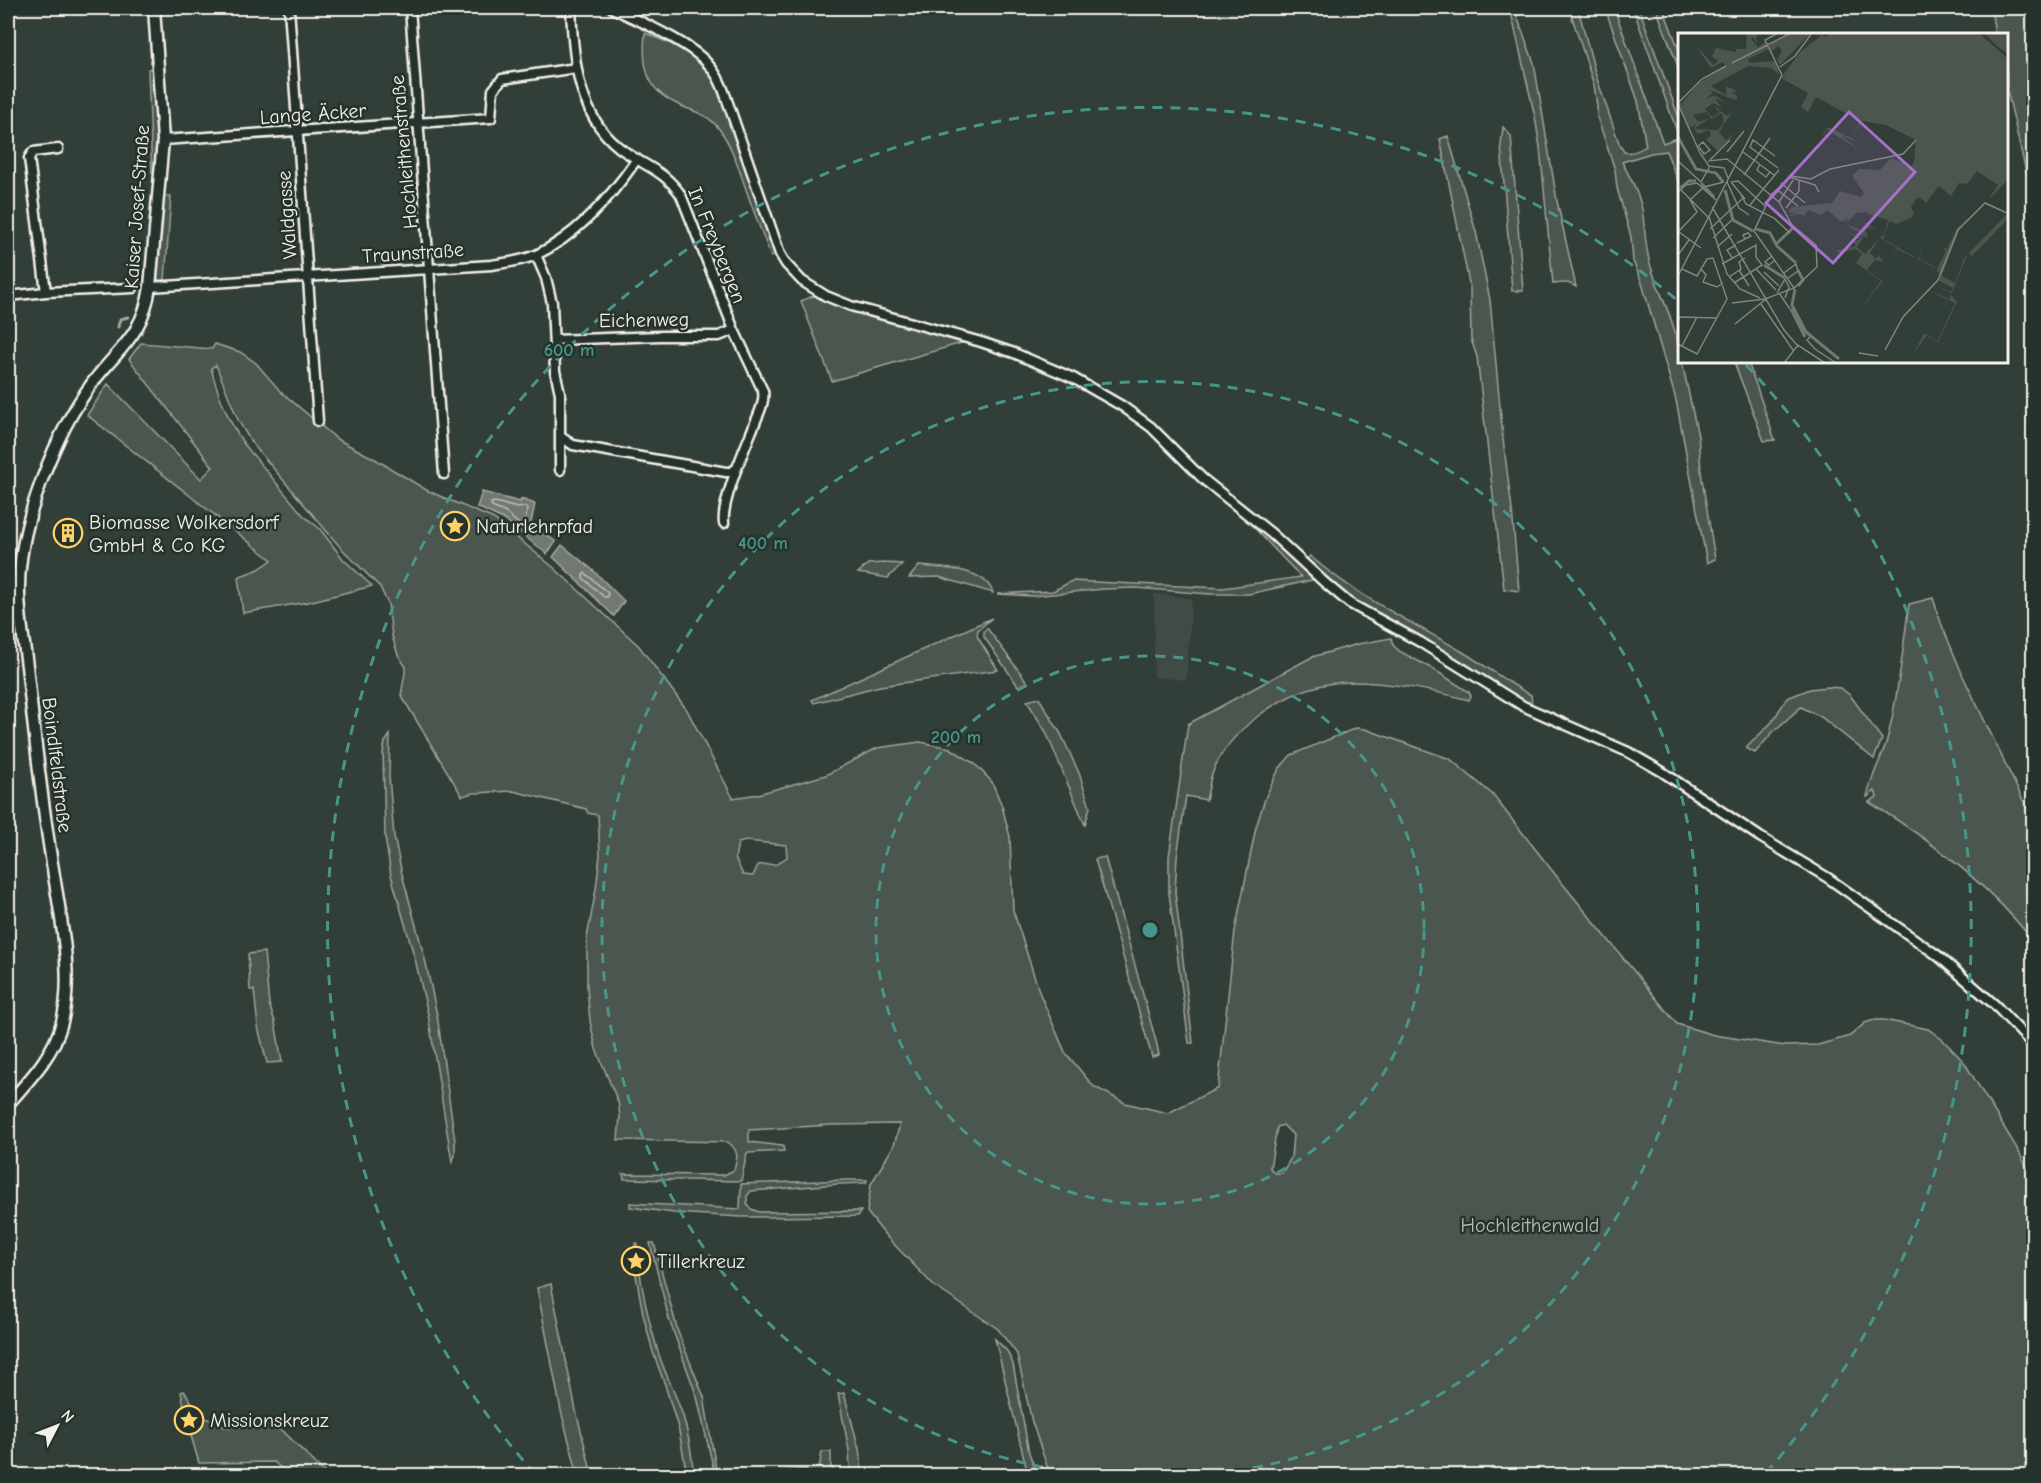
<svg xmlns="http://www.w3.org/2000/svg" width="2041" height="1483" font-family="'Comic Neue',sans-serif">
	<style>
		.built { fill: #404b44 }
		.green { fill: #4c564f; stroke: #a0a49c; stroke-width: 1.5; fill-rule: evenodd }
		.water { fill: #727972; stroke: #a6a9a1; stroke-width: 1.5 }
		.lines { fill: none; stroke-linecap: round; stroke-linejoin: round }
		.shore { stroke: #c0c1b9; stroke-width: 1.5 }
		.stream { stroke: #a6a9a1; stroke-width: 3 }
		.minor-casing { stroke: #f4f1e8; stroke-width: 13 }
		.tertiary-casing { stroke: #f4f1e8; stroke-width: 15 }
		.minor { stroke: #26332d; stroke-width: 8 }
		.tertiary { stroke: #26332d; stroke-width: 10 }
		.ring { fill: none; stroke: #48958c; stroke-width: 3; stroke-dasharray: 10 8 }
		.labels { text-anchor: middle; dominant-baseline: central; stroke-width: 5; stroke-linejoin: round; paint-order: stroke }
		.street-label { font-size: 20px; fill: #f4f1e8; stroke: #26332d }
		.poi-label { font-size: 20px; fill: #f4f1e8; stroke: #26332d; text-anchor: start }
		.park-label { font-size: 20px; fill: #b9bbb2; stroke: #26332d }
		.inset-river { fill: none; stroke: #727972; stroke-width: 3 }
		.inset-road { fill: none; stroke: #80867e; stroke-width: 1.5 }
		.view { fill: #a571cd; fill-opacity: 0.15; stroke: #a571cd; stroke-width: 3 }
		.inset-edge { fill: none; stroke: #f4f1e8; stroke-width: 3 }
		.centre { fill: #48958c; stroke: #26332d; stroke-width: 3 }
		.ring-label { font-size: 18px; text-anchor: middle; font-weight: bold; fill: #48958c; stroke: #26332d; stroke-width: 5; stroke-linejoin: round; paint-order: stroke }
	</style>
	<rect width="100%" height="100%" fill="#323e38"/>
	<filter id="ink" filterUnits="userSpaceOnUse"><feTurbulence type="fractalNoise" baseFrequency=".0167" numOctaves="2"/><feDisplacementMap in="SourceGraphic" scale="12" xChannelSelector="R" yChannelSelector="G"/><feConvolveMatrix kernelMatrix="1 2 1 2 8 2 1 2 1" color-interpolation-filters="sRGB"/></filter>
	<g filter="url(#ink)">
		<path class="built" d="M1154,594L1192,598L1186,680L1154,677Z"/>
		<path class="green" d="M1510,8H1514L1534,63L1557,201L1576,287C1568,281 1563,283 1553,284L1540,147L1535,117Z
			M1569,8H1578L1596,76L1619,143L1624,152C1632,154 1640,150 1646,146L1638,101L1605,8H1614L1663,143L1679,137L1633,8H1639L1679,118V183L1666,151L1651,153L1622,162C1630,177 1638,191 1642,209C1645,227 1645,246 1650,264C1659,294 1680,330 1680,362H1682L1698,436L1702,479L1715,559L1707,563L1676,400L1641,280L1633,261L1631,237L1617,188L1615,170L1597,117V106L1594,85Z
			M1656,8H1663L1679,50V69Z
			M1991,8H2033V192L2029,185L2007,90L2006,34H1995Z
			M645,33C667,42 691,51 707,70C727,93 732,126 741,155C752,188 764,221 776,254L771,257C763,235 754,213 747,192C740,173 735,153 724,136C709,112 697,114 675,103C645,89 642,63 645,33Z
			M153,68L159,137L156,174L152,173L148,69Z
			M1503,127L1511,136L1523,291H1512L1501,144Z
			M1448,136L1476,232L1490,300L1503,439L1512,510L1519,591L1504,589L1477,357L1471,339L1470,288L1440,139Z
			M164,196H171L165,280H159L157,278Z
			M816,295L837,305L965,342L832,381L801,301Z
			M141,343L212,349L215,344L240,352L256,363L280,391L337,439L375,459L428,491L494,519L552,566L639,646L687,710L733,798L758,794L826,775L877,748L920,742L950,748L975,764L992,782L1002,806L1010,837L1013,910L1040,994L1065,1052L1093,1086L1125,1103L1168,1113L1218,1088L1235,931L1256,827L1266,796L1279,769L1291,755L1356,728L1365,729L1450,759L1492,794L1558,878L1677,1024L1714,1035L1785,1046L1818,1045L1850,1036L1865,1023L1874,1020H1884L1928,1029L1943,1040L1964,1062L2018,1150L2033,1180V1475H1050L1032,1422L1017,1354L998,1329L934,1286L886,1236L867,1212L871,1184L894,1145L900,1124L830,1125L749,1130V1142L783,1146L784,1151L747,1153L741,1181L624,1179L623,1174L724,1175L734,1170C738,1157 739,1151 728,1142L618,1140L620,1116L618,1102L596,1049L590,1021L587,987V938L596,889L600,855L598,815L588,813L586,809L513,791L474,793L462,796L401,695L406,667L398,655L392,636L388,604L380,587L341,548L251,442L238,420L216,365L211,368C218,395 228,421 244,444L303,515L320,529L343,559L372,586L308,602L243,613L238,577L259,569L272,560L87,415L108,384L201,479L213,467L129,359ZM746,841L786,845L787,857L777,864L758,865L753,876L743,875L735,858L738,843ZM1283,1125L1293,1135L1291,1158L1282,1173H1274L1270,1168L1277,1127Z
			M1734,362H1748L1775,440L1764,441Z
			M1241,514L1313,578L1312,580L1249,594H1209L1136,588L1104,589L1032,596L997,594L1053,591L1072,581L1223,588L1301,577Z
			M1310,556C1356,596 1408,620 1461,651C1485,665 1506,682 1531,695L1532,706L1427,641L1364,608L1332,585L1306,560Z
			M884,563L902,564L888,578L858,573L868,564Z
			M919,566C941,568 985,567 993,593L939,577L909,578Z
			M1933,598L1941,623L1963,676L2033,821V941C1990,885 1929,839 1869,802L1877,797L1875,791L1867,797C1871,775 1883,757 1888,736C1899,693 1903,647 1909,604Z
			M992,618L978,630L977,636L998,670L880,686L814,703L812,700Z
			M987,628L1028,683L1018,686L984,637V631Z
			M1391,638L1393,645L1399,651L1433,669L1469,692L1471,696L1469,700C1431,690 1367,677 1328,684C1282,692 1226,731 1211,777C1209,785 1208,793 1206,800L1186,796L1177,857L1175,892L1193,1043H1189L1169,893V857L1188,724L1312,657L1358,644Z
			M1828,687L1840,688L1850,695L1882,739L1874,759L1821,717L1801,707L1773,732L1755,753L1746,748L1772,722L1787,698L1810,689Z
			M1039,698L1061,734L1079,773L1090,807L1085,825L1046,732L1027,701Z
			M390,735L389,776L394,837L402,874L425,959L437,1015L455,1141V1155L452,1162L428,1014L415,959L391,875L385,837L383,753L385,742Z
			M1105,857L1157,1045L1159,1055L1152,1057L1095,859Z
			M264,952L269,1004L275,1022L282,1062L267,1063L258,1027L254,990H250L248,954Z
			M845,1180H867L866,1183L838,1184L751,1191L747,1196V1204L751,1209L759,1212L861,1211L858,1216L741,1217L674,1213L630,1207V1203L740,1209L741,1184Z
			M635,1243H637C639,1280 647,1316 658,1352C665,1374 676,1394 683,1416C689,1436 692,1456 694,1475H687L679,1431L665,1385L653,1352L643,1314L634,1264Z
			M650,1243H654L678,1332L704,1397L717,1475H715L697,1397L669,1319Z
			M551,1284L576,1411L592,1475H578L561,1411L537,1288Z
			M995,1339L1007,1351L1013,1364L1029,1453L1038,1475H1028Z
			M184,1391L201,1416L225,1427L264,1425L283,1431L327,1475H289L274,1462L199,1463L187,1422L181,1392Z
			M844,1393L859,1449L862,1470L883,1475H769L785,1471L819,1468L822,1452H831V1467L835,1471L850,1470L849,1450L838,1394Z"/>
		<path class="water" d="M482,492L520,502L521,499L535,504L531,523L556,542L547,554L503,519L477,507Z
			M562,545L594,571L624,601L614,616L553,557Z"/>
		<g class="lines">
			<path class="shore" d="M495,502L517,508L526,507L527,510L524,524L520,525L506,513L492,507L491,503Z
				M585,573L608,593L607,597H604L583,578V575Z"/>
			<path class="stream" d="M118,327L120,319L128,317"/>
			<g class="minor-casing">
				<path id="minor" d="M289,8L318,421
					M410,8L444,474
					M571,8C573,60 578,122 627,153C649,168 665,172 681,195L734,330L763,391C765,402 759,413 755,423C746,446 721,501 724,523
					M612,8C639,21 689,42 708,64C717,73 722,85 726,97L780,254L786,264L802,281L826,296L851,306L981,342L1014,353L1073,378L1122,406L1151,427L1203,479L1272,534L1324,582L1349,603L1420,642L1523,706L1628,752L1661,771L1760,837L1828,878L1937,955L1995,1005L2034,1046
					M163,140L491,118L493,90L502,79L576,68
					M536,255L546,278L552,303L555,371L560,393V470
					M150,287L491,265C506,263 522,261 536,255C578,235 611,197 637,159
					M46,292L29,158L33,152L58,149
					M8,296L46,292L133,288
					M554,340L660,336H719L734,330
					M561,437L573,445L726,472H731L737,468
					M8,583H19"/>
			</g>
			<g class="tertiary-casing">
				<path id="tertiary" d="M8,1104C29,1080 54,1055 62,1022C74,975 60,916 53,869C42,805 35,740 28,675C25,645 18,615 19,585C20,522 55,433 93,382C120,347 143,335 150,287L163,140L154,8"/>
			</g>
			<use href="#minor" class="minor"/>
			<use href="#tertiary" class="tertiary"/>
		</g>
	</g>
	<g class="ring">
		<circle cx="1150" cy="930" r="274"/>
		<path d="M1097 1475A548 548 0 1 1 1203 1475"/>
		<path d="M535 1474A821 821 0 0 1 1678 301M1746 365A821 821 0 0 1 1765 1474"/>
	</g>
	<defs>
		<g id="sight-ring" transform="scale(1.5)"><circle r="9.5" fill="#26332d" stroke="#ffd166" stroke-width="1.5"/><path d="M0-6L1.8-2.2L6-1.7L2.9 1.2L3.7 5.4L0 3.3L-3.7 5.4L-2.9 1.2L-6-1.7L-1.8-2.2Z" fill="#ffd166"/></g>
		<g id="building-ring" transform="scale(1.5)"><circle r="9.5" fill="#26332d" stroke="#ffd166" stroke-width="1.5"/><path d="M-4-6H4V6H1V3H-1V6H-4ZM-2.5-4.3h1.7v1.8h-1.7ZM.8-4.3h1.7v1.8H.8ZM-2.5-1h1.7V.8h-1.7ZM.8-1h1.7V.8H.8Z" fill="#ffd166"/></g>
	</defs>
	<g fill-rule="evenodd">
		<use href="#sight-ring" x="455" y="526"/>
		<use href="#building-ring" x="68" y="533"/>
		<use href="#sight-ring" x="636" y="1261"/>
		<use href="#sight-ring" x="189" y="1420"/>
	</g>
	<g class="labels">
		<g class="street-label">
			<text transform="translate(313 114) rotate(-4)">Lange Äcker</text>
			<text transform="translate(404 152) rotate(-95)">Hochleithenstraße</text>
			<text transform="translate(137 207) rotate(-86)">Kaiser Josef-Straße</text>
			<text transform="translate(287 215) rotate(-94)">Waldgasse</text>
			<text transform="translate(717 245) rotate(68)">In Freybergen</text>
			<text transform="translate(413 253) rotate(-4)">Traunstraße</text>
			<text transform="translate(644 320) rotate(-1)">Eichenweg</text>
			<text transform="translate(57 765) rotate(83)">Boindlfeldstraße</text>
		</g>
		<g class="poi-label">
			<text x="89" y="522">Biomasse Wolkersdorf<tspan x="89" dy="23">GmbH &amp; Co KG</tspan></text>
			<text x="476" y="526">Naturlehrpfad</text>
			<text x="657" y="1261">Tillerkreuz</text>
			<text x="210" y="1420">Missionskreuz</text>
		</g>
		<g class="park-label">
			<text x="1530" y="1225">Hochleithenwald</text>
		</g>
	</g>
	<g transform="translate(1678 33)">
		<rect width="330" height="330" fill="#323e38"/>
		<path d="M69,0H83L78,4L79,11L75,4L73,6L80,14L87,9L91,16L70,26L71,30L97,28L102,42L93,35L70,33L33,53L48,62V53L60,59H53L59,63V67L51,63L59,68L32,57L35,60L27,66L37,62L48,70L37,65L43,74L35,70L27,76L34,84L43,79L38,76L37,73L49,83L54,79L41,99L48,107L58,99L40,118L28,107L33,102L31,97L20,101L15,95L19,92L10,95L0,72L4,69L6,73L5,69L21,50L48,33L45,29L33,35L18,13L36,32L40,28L34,23L38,15L58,19V16H68ZM29,79L33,86L44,80L46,90L40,97L16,96L32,85L20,89L15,82ZM114,0H133L102,32L99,27L104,17L100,13L93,19L90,13ZM140,0L148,4L151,0H301L330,26V147L310,167L320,152L299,138L289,151L281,150L273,163L261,153L248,170L242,164L238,166L233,174L236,180L233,185L218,191L211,188L205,206L240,226L247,206L241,226L254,232L259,236L268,218L264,214L269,216L279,195L294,180L283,192L264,243L277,250L286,226L290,220L273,262L279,269L260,309L269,313L257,308L249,302L235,321L246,301L250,302L258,308L260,307L277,270L252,258L272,266L273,260L257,252L273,259L275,255L260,247L263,243L258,235L219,216L210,231L219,215L202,205L192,220L198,226L200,222L206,229L197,227L189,237L204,248V249L181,278L203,248L174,227L178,230L184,221L178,216L162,220L158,218L177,213L176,208L182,207L168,198L182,205L184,200L173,195L170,192L185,199L170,191L185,198L188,192L185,189L189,191L196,184L188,179L178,180L168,191L171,185L166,190L170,184L164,189L149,177L143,182L130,177L126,184L124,181L110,183L118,180L110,179L114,174L154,170L162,158L183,164L186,160L174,143L181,136L202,137L213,125L233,133L236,129L238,107L208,92L184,88L173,105L179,109L162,102L182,117L149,97L146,101L165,111L145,101L142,104L150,94L173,105L182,88L138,64L130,79L123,74L130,60L103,45L122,19L143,3ZM197,183L210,187L206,201L187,221L179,214L186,203L190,205L187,195L193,196L189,193L199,197L191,192ZM306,0H330V21L319,13ZM329,181L330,186L294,223L291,220Z" fill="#4c564f" fill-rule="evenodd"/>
		<path class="inset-river" d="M0,104L18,136L38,140L45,149M23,150L36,164M2,155L11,148H18M47,157L55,187L75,198M78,196L92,200L99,213L118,230M98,211L115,195M86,232L107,245M120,253L125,247L120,237M117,256L114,272L128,299L161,326M113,276L127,304"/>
		<path class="inset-road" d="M54,30L113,0M102,34L117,23L134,0M0,70L24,46L48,33M0,71L22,120L31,133L46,135L50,145M19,114L25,109L32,117L26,121L21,114M49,119L66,98M65,119L96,142M97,123L75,107L72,114L100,135M32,127L52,107M0,128L23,149M30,128L49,126L101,169L114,192L138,212L139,234L116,255L87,266L54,270M82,131L79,137L88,144L92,139M66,142L92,105M111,144L137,152L141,159M23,149L32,133M49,149L61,175L71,182M53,149L60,148L88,174M53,149L67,166M103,150L127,170M98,156L120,173M3,157L30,184M0,159L8,152L19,150L38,167M63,162L68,171L96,185L112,200M101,169L115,147M72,172L101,137M34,174L106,297L118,311L147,330M108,175L121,158V148M31,184L49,241L62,256L82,265M32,196L64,166M1,198L19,179L12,167L26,154L46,149M1,199L23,215M35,205L54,187M59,210L73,203L70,200L65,202L67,206M39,214L54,201M0,222L11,207M94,223L87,229L91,232L97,227M55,226L49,217L58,212M44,231L78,212V224L84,232L56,250M23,236L28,242L25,249L39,254L45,250M78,236L98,257M61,237L71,253M86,239L101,253M106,240L118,231L120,238L110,245M0,243L104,42L87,7L100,0M51,244L63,236L61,229L67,225M116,255L76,198L93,162L113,143L133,146L152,136L225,121L238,107M99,260L107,246L111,254L107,265M101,260L112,276M83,271L115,317M0,287L2,284L39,285M57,291L88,266M132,304L129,307L137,316L158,330M0,311L19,321L49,266L35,225L29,226L19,243L4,236M4,313L19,284M207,317L225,284L260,247L280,197L307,170L329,180M181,320L200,323M106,330L120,312"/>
		<path class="view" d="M171,79L237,139L155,230L88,170Z"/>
		<rect width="330" height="330" class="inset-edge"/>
	</g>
	<circle cx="1150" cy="930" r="9" class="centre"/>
	<g class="ring-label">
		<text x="569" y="356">600 m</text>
		<text x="763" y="549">400 m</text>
		<text x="956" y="743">200 m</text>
	</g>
	<rect width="2041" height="1483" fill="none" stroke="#26332d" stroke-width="30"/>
	<rect x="15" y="15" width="2011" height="1453" fill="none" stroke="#f4f1e8" stroke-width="2" filter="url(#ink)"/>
	<g transform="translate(57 1426) rotate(48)" stroke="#26332d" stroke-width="4.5" paint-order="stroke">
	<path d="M0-4.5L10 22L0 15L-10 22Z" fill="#f4f1e8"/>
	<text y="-9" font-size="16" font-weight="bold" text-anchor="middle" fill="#f4f1e8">N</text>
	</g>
</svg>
